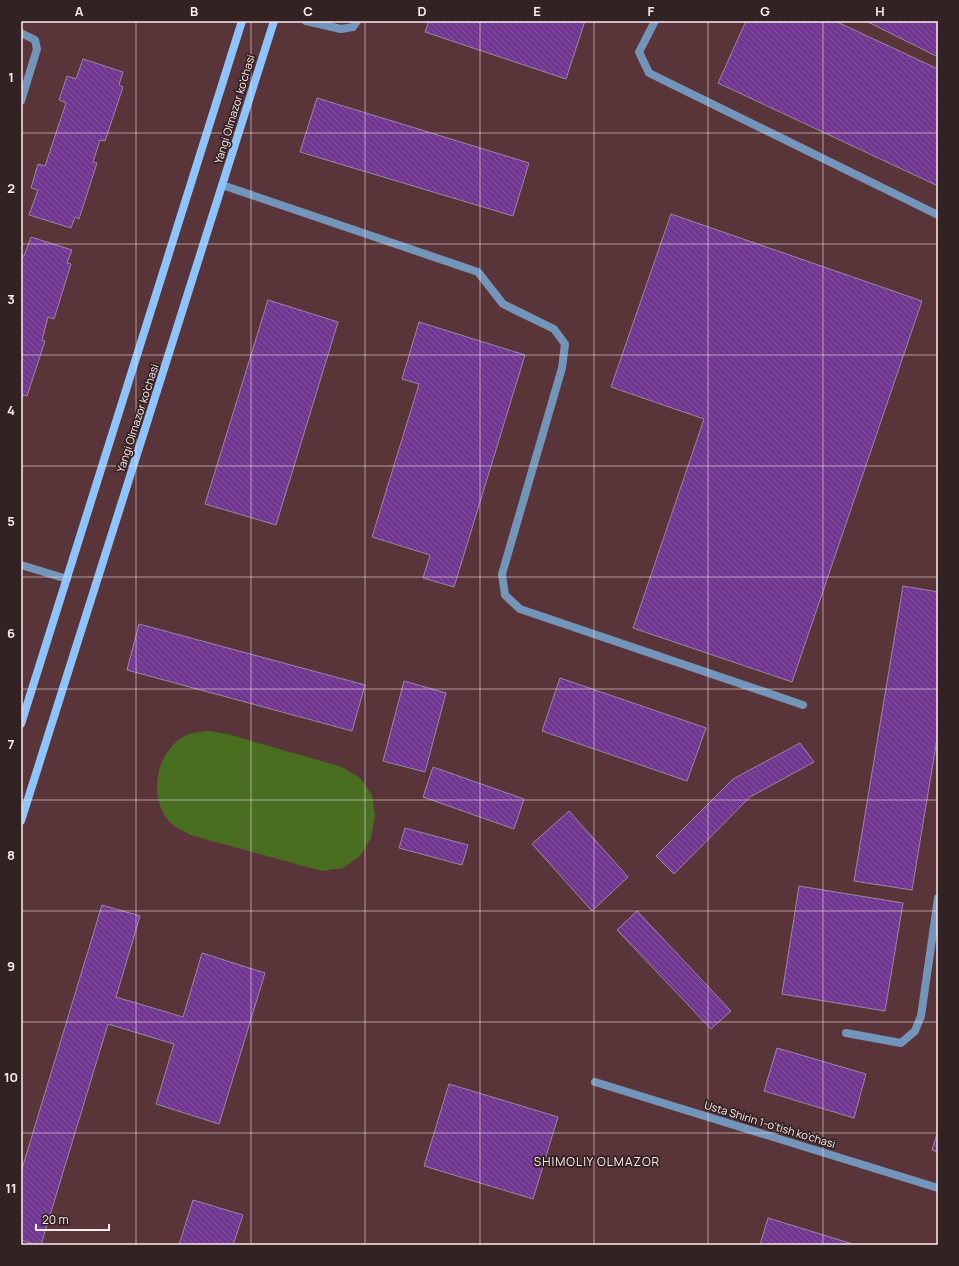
<svg xmlns="http://www.w3.org/2000/svg" width="959" height="1266" font-family="Manrope,sans-serif">
	<style>
		.green { fill: #496e1f }
		.building { fill: url(#building-back-hatch); stroke: #9987a6 }
		.lines { fill: none; stroke-linecap: round; stroke-linejoin: round }
		.lane { stroke: #7495ba; stroke-width: 8 }
		.street { stroke: #7495ba; stroke-width: 8 }
		.secondary { stroke: #8ec4fe; stroke-width: 8 }
		.grid { fill: none; stroke: #ffecee; stroke-width: 1; stroke-opacity: 0.55 }
		.labels { text-anchor: middle; dominant-baseline: central; stroke-width: 3.5; stroke-linejoin: round; paint-order: stroke }
		.street-label { font-size: 11px; fill: #ffecee; stroke: #332224 }
		.neighbourhood-label { font-size: 12px; letter-spacing: 1px; fill: #ffecee; stroke: #332224 }
		.neatline { fill: none; stroke: #ffecee; stroke-width: 1.5 }
		.grid-label { font-size: 13px; text-anchor: middle; font-weight: bold; fill: #ffecee }
	</style>
	<defs>
		<pattern id="building-back-hatch" width="6" height="6" patternUnits="userSpaceOnUse"><rect width="6" height="6" fill="#703690"/><path d="M-1 5l2 2M0 0l6 6M5-1l2 2" fill="none" stroke="#8553a0"/></pattern>
	</defs>
	<rect width="100%" height="100%" fill="#59353a"/>
	<path class="green" d="M210,731L231,735L342,767L360,778L372,795L375,816L371,838L360,856L343,868L322,871L190,835C184,831 176,828 171,823C146,799 156,747 189,734C195,732 203,732 210,731Z"/>
	<path class="building" d="M429,21H585L566,79L425,32Z
		M746,21H835L938,69V186L718,83Z
		M866,21H938V57Z
		M83,59L123,72L119,85L123,87L105,141L100,140L93,162L97,163L79,219L75,217L71,228L29,215L38,190L31,188L38,164L45,166L66,103L59,100L67,76L76,79Z
		M317,98L529,163L513,216L300,152Z
		M671,214L922,301L792,682L633,628L704,419L611,387Z
		M31,237L72,250L67,263L71,264L54,319L48,317L42,340L45,341L27,396L23,395L21,402V256H24Z
		M268,300L338,322L276,525L205,504Z
		M419,322L525,355L454,587L423,578L430,555L372,537L419,384L402,379Z
		M903,586L938,592V733L912,890L854,881Z
		M139,624L365,685L352,731L127,670Z
		M560,678L706,728L687,781L542,731Z
		M404,681L446,693L425,772L383,761Z
		M800,743L814,762L750,797L674,874L656,856L733,779Z
		M433,767L524,799L514,829L423,797Z
		M569,811L628,877L592,911L532,844Z
		M405,828L468,845L462,865L399,848Z
		M799,886L903,903L885,1011L782,994Z
		M102,905L140,916L116,997L183,1017L202,953L265,973L219,1124L156,1104L174,1044L108,1024L41,1245H36L21,1240V1172Z
		M637,911L731,1011L711,1029L617,930Z
		M777,1048L866,1074L854,1118L764,1091Z
		M449,1084L558,1117L533,1199L424,1166Z
		M938,1131V1152L932,1150Z
		M193,1200L243,1215L233,1245H179Z
		M768,1218L856,1245H760Z"/>
	<g class="lines">
		<path class="lane" d="M306,21L341,29L353,27L357,21
			M655,21L639,52L649,73L938,215
			M21,33L35,40L37,49L21,101
			M222,185L478,272L503,304L554,329L565,344L562,368L502,574L505,595L520,609L803,705
			M846,1033L901,1043L915,1031L921,1016L938,898"/>
		<path class="street" d="M21,565L67,579
			M595,1082L938,1188"/>
		<path class="secondary" d="M21,724L242,21
			M21,821L274,21"/>
	</g>
	<path class="grid" d="M136,21V1245M251,21V1245M365,21V1245M480,21V1245M594,21V1245M708,21V1245M823,21V1245M21,133H938M21,244H938M21,355H938M21,466H938M21,577H938M21,689H938M21,800H938M21,911H938M21,1022H938M21,1133H938"/>
	<g class="labels">
		<g class="street-label">
			<text transform="translate(234 109) rotate(-73)">Yangi Olmazor ko'chasi</text>
			<text transform="translate(137 418) rotate(-72)">Yangi Olmazor ko'chasi</text>
			<text transform="translate(770 1124) rotate(17)">Usta Shirin 1-o'tish ko'chasi</text>
		</g>
		<g class="neighbourhood-label">
			<text x="597" y="1161">SHIMOLIY OLMAZOR</text>
		</g>
	</g>
	<rect width="959" height="1266" fill="none" stroke="#332224" stroke-width="44"/>
	<path d="M36 1224v6h73v-6" fill="none" stroke="#ffecee" stroke-width="2"/>
	<text x="42" y="1224" font-size="12" fill="#ffecee" stroke="#332224" stroke-width="3" paint-order="stroke">20 m</text>
	<rect x="22" y="22" width="915" height="1222" class="neatline"/>
	<g class="grid-label">
		<text x="79" y="16">A</text>
		<text x="194" y="16">B</text>
		<text x="308" y="16">C</text>
		<text x="422" y="16">D</text>
		<text x="537" y="16">E</text>
		<text x="651" y="16">F</text>
		<text x="765" y="16">G</text>
		<text x="880" y="16">H</text>
		<text x="11" y="82">1</text>
		<text x="11" y="193">2</text>
		<text x="11" y="304">3</text>
		<text x="11" y="415">4</text>
		<text x="11" y="526">5</text>
		<text x="11" y="638">6</text>
		<text x="11" y="749">7</text>
		<text x="11" y="860">8</text>
		<text x="11" y="971">9</text>
		<text x="11" y="1082">10</text>
		<text x="11" y="1193">11</text>
	</g>
</svg>
